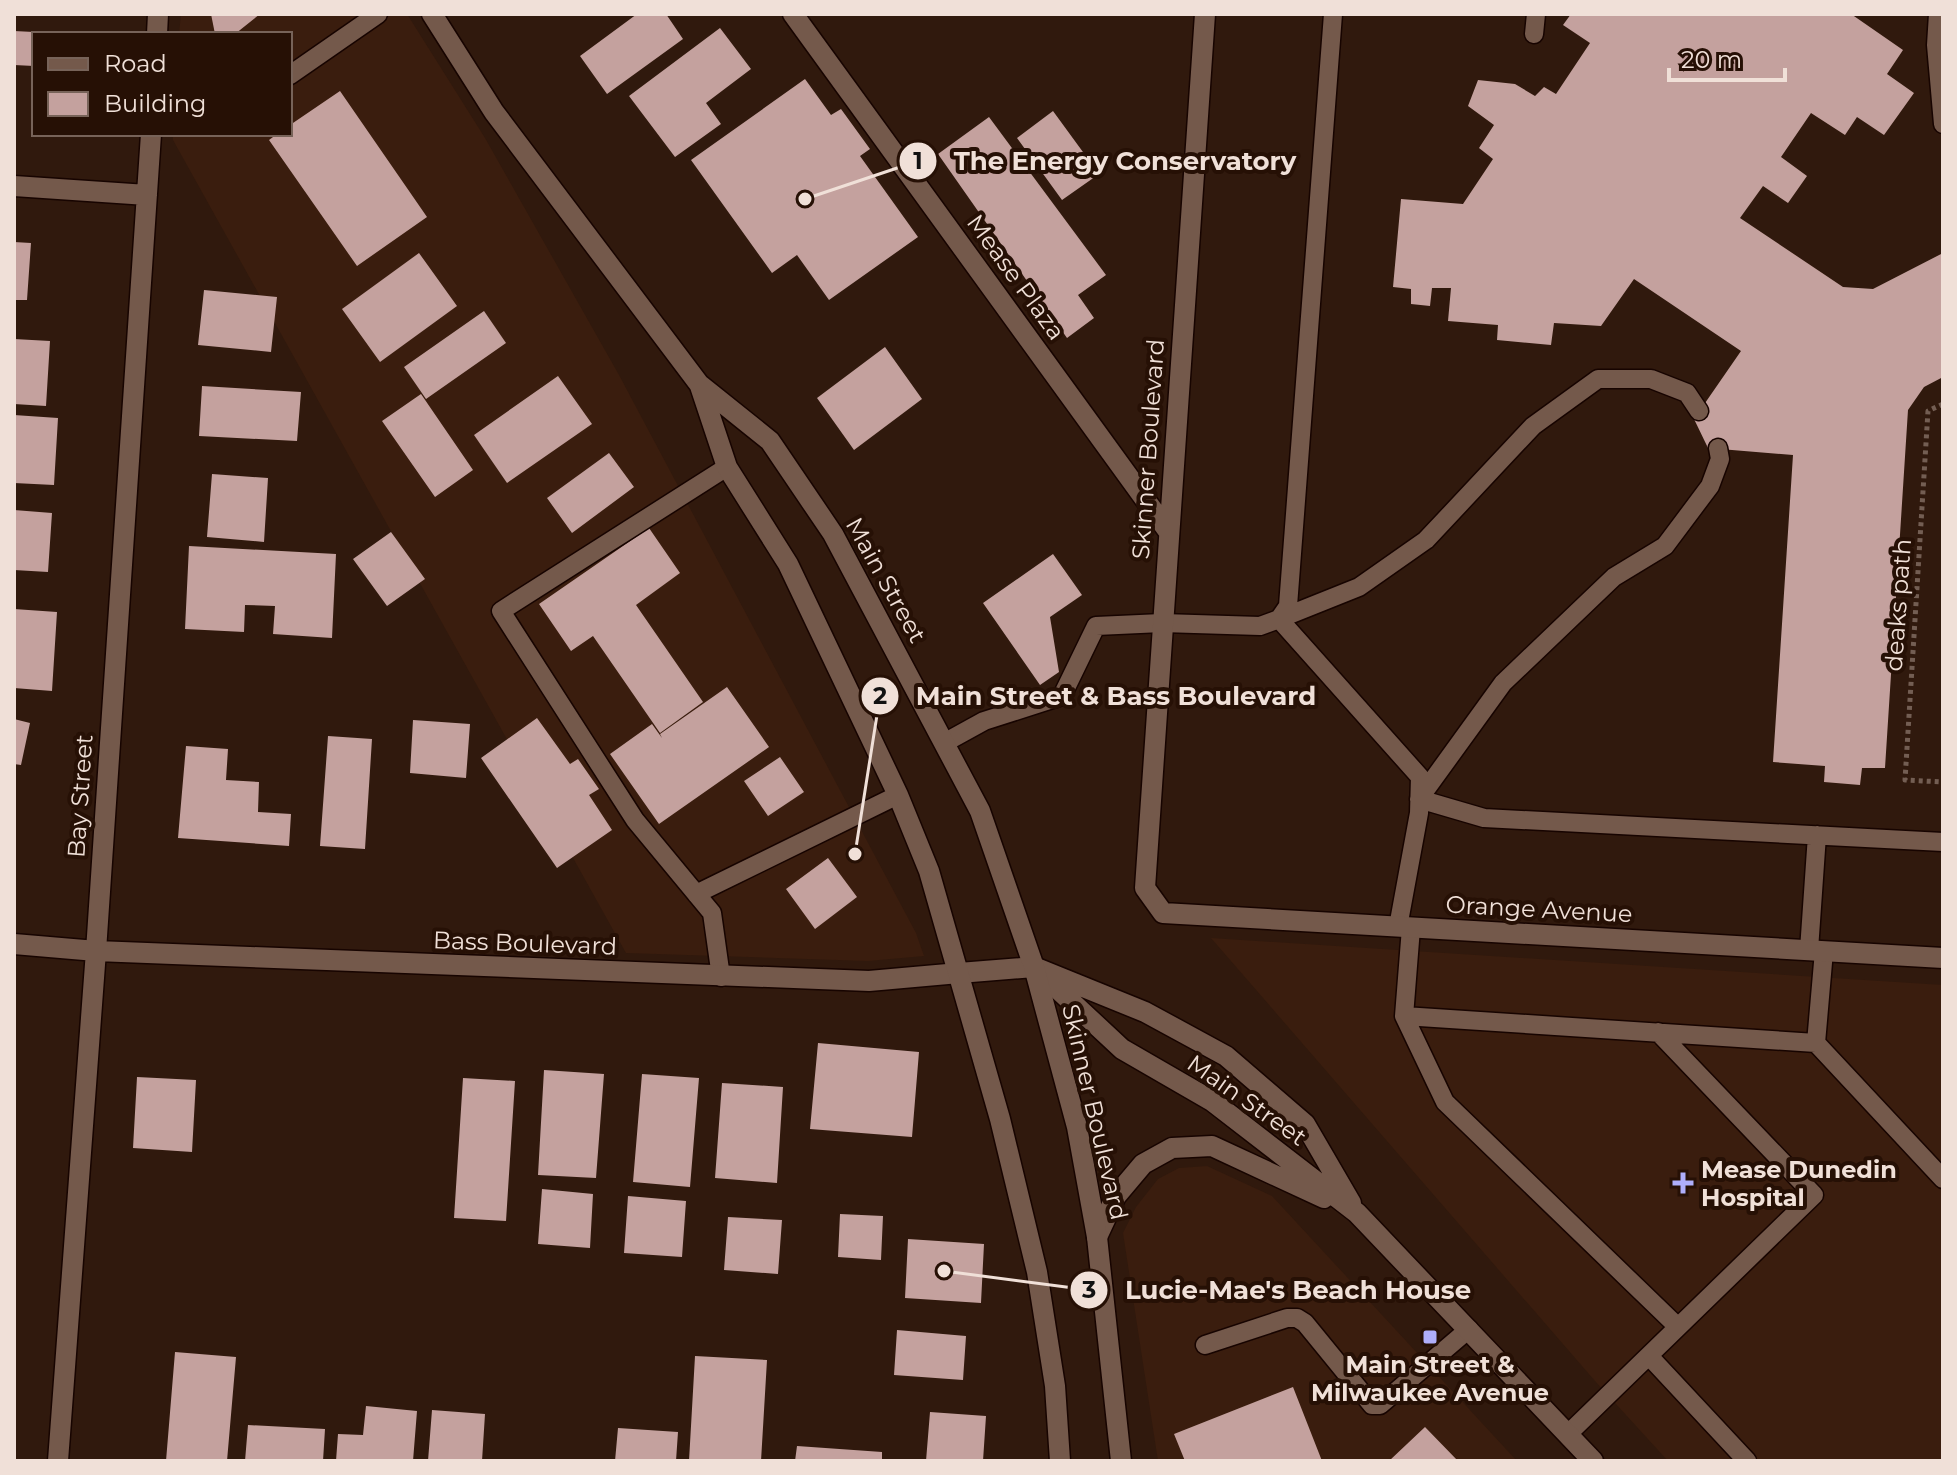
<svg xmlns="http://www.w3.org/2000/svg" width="1957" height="1475" font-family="Montserrat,sans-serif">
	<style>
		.built { fill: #3a1d0e }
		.building { fill: #c4a19e }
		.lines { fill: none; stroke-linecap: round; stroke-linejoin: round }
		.service-casing { stroke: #170400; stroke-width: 21 }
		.minor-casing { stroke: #170400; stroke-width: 23 }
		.tertiary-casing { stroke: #170400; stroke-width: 23 }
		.secondary-casing { stroke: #170400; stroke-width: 23 }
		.path { stroke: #735e53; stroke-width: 5; stroke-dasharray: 4 4; stroke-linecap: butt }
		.service { stroke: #74594b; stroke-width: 18 }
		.minor { stroke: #74594b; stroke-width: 20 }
		.tertiary { stroke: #74594b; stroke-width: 20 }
		.secondary { stroke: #74594b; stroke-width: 20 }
		.poi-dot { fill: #afaefa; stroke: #261005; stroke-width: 3 }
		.labels { text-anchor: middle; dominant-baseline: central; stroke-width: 8; stroke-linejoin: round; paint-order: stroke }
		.street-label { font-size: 24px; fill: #f0e0d8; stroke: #261005 }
		.poi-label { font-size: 24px; font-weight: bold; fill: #f0e0d8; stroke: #261005; text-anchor: start }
		.leader { fill: none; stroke: #f0e0d8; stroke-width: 3 }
		.callout-dot { fill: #f0e0d8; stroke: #261005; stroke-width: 3 }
		.mark-label { font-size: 24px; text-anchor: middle; font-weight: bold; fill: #111 }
		.callout-label { font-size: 26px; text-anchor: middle; font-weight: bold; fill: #f0e0d8; stroke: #261005; stroke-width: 8; stroke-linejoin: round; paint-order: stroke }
	</style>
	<rect width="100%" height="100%" fill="#30190d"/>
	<path class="built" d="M181,14H407L485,138L619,375L916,933L924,956L868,961L626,953L173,140V134H290V34H179Z
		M1211,938L1943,985V1461H1668L1595,1381Z
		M1207,1166L1272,1196L1517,1461H1158L1123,1233L1136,1207L1158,1179L1179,1168Z"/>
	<path class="building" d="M211,14H260L235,34H215Z
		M637,14H666L683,39L607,94L580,56Z
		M1571,14H1851L1903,50L1887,74L1914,93L1884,135L1857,117L1845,135L1811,113L1781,157L1807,176L1788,203L1763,186L1740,218L1843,287L1873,289L1943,253V377L1924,387L1908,410L1885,768H1862L1860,785L1824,782L1825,766L1773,762L1793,455L1708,448L1694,419L1741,351L1634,279L1601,326L1554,323L1551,345L1497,340L1498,325L1448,321L1451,288H1432L1430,306L1411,304V289L1393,287L1401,199L1463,204L1493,159L1479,148L1494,125L1468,106L1478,80L1515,84L1535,96L1544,87L1556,94L1590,43L1563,25Z
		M720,28L751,69L706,103L721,124L675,157L629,96Z
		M14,31L34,32V66L14,65Z
		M805,79L831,115L841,109L870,149L860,156L918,237L829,300L797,255L772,273L691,160Z
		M340,91L427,217L357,266L269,140L277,134H290V125Z
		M1053,111L1099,174L1062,200L1017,138Z
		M989,117L1106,275L1078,295L1094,318L1067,338L938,154Z
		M14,242L31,243L27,300H14Z
		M419,253L457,306L380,362L342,309Z
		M204,290L277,297L271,352L198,345Z
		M484,311L506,343L426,399L404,367Z
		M14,339L50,341L46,406L14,404Z
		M885,347L922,399L854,450L817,398Z
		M558,376L592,424L507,483L474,435Z
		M202,386L301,392L297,441L199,436Z
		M421,394L473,470L435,497L382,421Z
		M14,415L58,418L54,485L14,483Z
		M609,453L634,487L572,533L547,498Z
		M212,474L268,478L264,542L207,537Z
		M14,510L52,513L48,572L14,570Z
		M649,528L680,573L636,605L703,702L660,733L593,636L571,651L539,604Z
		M391,532L425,579L387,606L353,559Z
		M189,546L336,554L332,638L273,634L275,606L245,605L244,632L185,629Z
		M1053,554L1082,595L1050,617L1059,672L1040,685L983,603Z
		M14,609L57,612L52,691L14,688Z
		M727,687L769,747L659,824L610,754L652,724L662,738L660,734Z
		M537,718L570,764L578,759L599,789L589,795L612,830L557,868L481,758Z
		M14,719L30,723L21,765L14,764Z
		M413,720L470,724L466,778L410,773Z
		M328,736L372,739L365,849L320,846Z
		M186,746L228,749L226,780L259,782L258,812L291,814L289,846L178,838Z
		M780,757L804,792L768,816L744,781Z
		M828,858L857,897L815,929L786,889Z
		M818,1043L919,1052L912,1137L810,1129Z
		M544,1070L604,1074L596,1178L538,1175Z
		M642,1074L699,1078L690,1187L633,1182Z
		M137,1077L196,1080L192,1152L133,1148Z
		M463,1078L515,1081L506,1221L454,1218Z
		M722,1083L783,1087L777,1183L715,1178Z
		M542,1189L593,1194L590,1248L538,1244Z
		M628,1196L686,1201L682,1257L624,1253Z
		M840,1214L883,1216L881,1260L838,1257Z
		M728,1217L782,1220L778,1274L724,1270Z
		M908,1239L984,1244L981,1303L905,1298Z
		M897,1330L966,1336L963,1380L894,1375Z
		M175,1352L236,1357L227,1461H166Z
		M695,1356L767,1360L761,1461H689Z
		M1293,1387L1322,1461H1185L1174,1434Z
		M366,1406L417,1411L413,1461H336L338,1434L363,1435Z
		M432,1410L485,1414L482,1461H428Z
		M930,1412L986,1416L983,1461H926Z
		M248,1425L325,1429L323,1461H245Z
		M1425,1427L1458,1461H1389Z
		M618,1428L678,1432L676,1461H615Z
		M797,1446L882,1452V1461H795Z"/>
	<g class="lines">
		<g class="service-casing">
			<path id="service" d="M1938,14L1936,45L1943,124
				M1534,34L1536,14
				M290,75L378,14
				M1718,448L1720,459L1710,486L1665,546L1614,577L1503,683L1419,799L1484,818L1943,842
				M944,743L984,721L1062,696L1096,626L1162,623L1260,626L1279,619L1288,606L1333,14
				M696,894L898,795
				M1398,927L1419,813L1420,777L1279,619L1359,587L1426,540L1533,426L1598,379H1651L1687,393L1699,411
				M1411,928L1404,1016L1816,1043L1943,1179
				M1809,950L1817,835
				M721,977L712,913L635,820L501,611L727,467
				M1404,1016L1445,1102L1678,1327
				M1816,1043L1824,951
				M1205,1345L1287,1318H1297L1305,1323L1372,1405H1380L1469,1329
				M1649,1356L1747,1461
				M1568,1434L1814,1195L1658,1032"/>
		</g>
		<g class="minor-casing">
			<path id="minor" d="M793,14L1168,531
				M1205,14L1145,888L1163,913L1943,958
				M157,34L158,14
				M14,186L147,195
				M14,944L96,951L869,981L959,973
				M58,1461L96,951L151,134"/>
		</g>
		<g class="tertiary-casing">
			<path id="tertiary" d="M1034,967L1122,1049L1212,1101L1357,1213L1593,1461
				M959,973L1034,967L1145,1012L1226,1056L1305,1124L1351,1203
				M1097,1237L1116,1196L1143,1164L1172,1148L1212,1146L1324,1198"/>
		</g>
		<g class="secondary-casing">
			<path id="secondary" d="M432,14L494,112L699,384L770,441L833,534L980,811L1034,967L1077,1127L1097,1237L1121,1461
				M700,386L727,467L788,564L898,795L929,871L1000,1119L1037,1272L1055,1386L1060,1461"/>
		</g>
		<path class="path" d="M1943,404L1928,411L1905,780L1943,782"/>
		<use href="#service" class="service"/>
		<use href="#minor" class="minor"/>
		<use href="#tertiary" class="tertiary"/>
		<use href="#secondary" class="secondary"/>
	</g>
	<g class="poi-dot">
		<path d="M1679 1171h8v8h8v8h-8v8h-8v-8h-8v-8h8z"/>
		<rect x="1422" y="1329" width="16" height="16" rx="4"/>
	</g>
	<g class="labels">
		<g class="street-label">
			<text transform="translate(1016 277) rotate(54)">Mease Plaza</text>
			<text transform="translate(1148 449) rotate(-86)">Skinner Boulevard</text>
			<text transform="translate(886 580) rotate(61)">Main Street</text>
			<text transform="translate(1898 605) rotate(-86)">deaks path</text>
			<text transform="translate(80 796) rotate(-86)">Bay Street</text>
			<text transform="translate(1539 909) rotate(3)">Orange Avenue</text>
			<text transform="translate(525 943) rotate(2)">Bass Boulevard</text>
			<text transform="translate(1247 1100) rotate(35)">Main Street</text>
			<text transform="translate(1095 1112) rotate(77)">Skinner Boulevard</text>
		</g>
		<g class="poi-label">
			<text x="1701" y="1169">Mease Dunedin<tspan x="1701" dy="28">Hospital</tspan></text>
			<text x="1430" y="1364" text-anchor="middle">Main Street &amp;<tspan x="1430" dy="28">Milwaukee Avenue</tspan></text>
		</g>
	</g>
	<path class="leader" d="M805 199L918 161M855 854L880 696M944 1271L1089 1290"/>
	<g class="callout-dot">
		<circle cx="805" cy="199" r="8"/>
		<circle cx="855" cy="854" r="8"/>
		<circle cx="944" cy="1271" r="8"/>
		<circle cx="918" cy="161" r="20"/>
		<circle cx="880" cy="696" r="20"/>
		<circle cx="1089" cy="1290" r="20"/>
	</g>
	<g class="mark-label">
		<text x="918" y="169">1</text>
		<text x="880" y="704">2</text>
		<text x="1089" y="1298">3</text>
	</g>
	<g class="callout-label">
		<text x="1125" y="170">The Energy Conservatory</text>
		<text x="1116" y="705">Main Street &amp; Bass Boulevard</text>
		<text x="1298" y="1299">Lucie-Mae's Beach House</text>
	</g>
	<rect width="1957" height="1475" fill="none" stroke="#f0e0d8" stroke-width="32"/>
	<rect x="32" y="32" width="260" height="104" fill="#261005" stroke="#776359" stroke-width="2"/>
	<rect x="48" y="58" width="40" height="12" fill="#74594b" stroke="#776359" stroke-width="2"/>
	<text x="104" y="72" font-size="24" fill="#f0e0d8">Road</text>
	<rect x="48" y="92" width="40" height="24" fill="#c4a19e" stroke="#776359" stroke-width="2"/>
	<text x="104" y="112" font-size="24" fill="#f0e0d8">Building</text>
	<path d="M1669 68v12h116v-12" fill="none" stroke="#f0e0d8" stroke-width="4"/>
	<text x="1681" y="68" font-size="24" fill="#f0e0d8" stroke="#261005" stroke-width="6" paint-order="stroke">20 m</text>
</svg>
